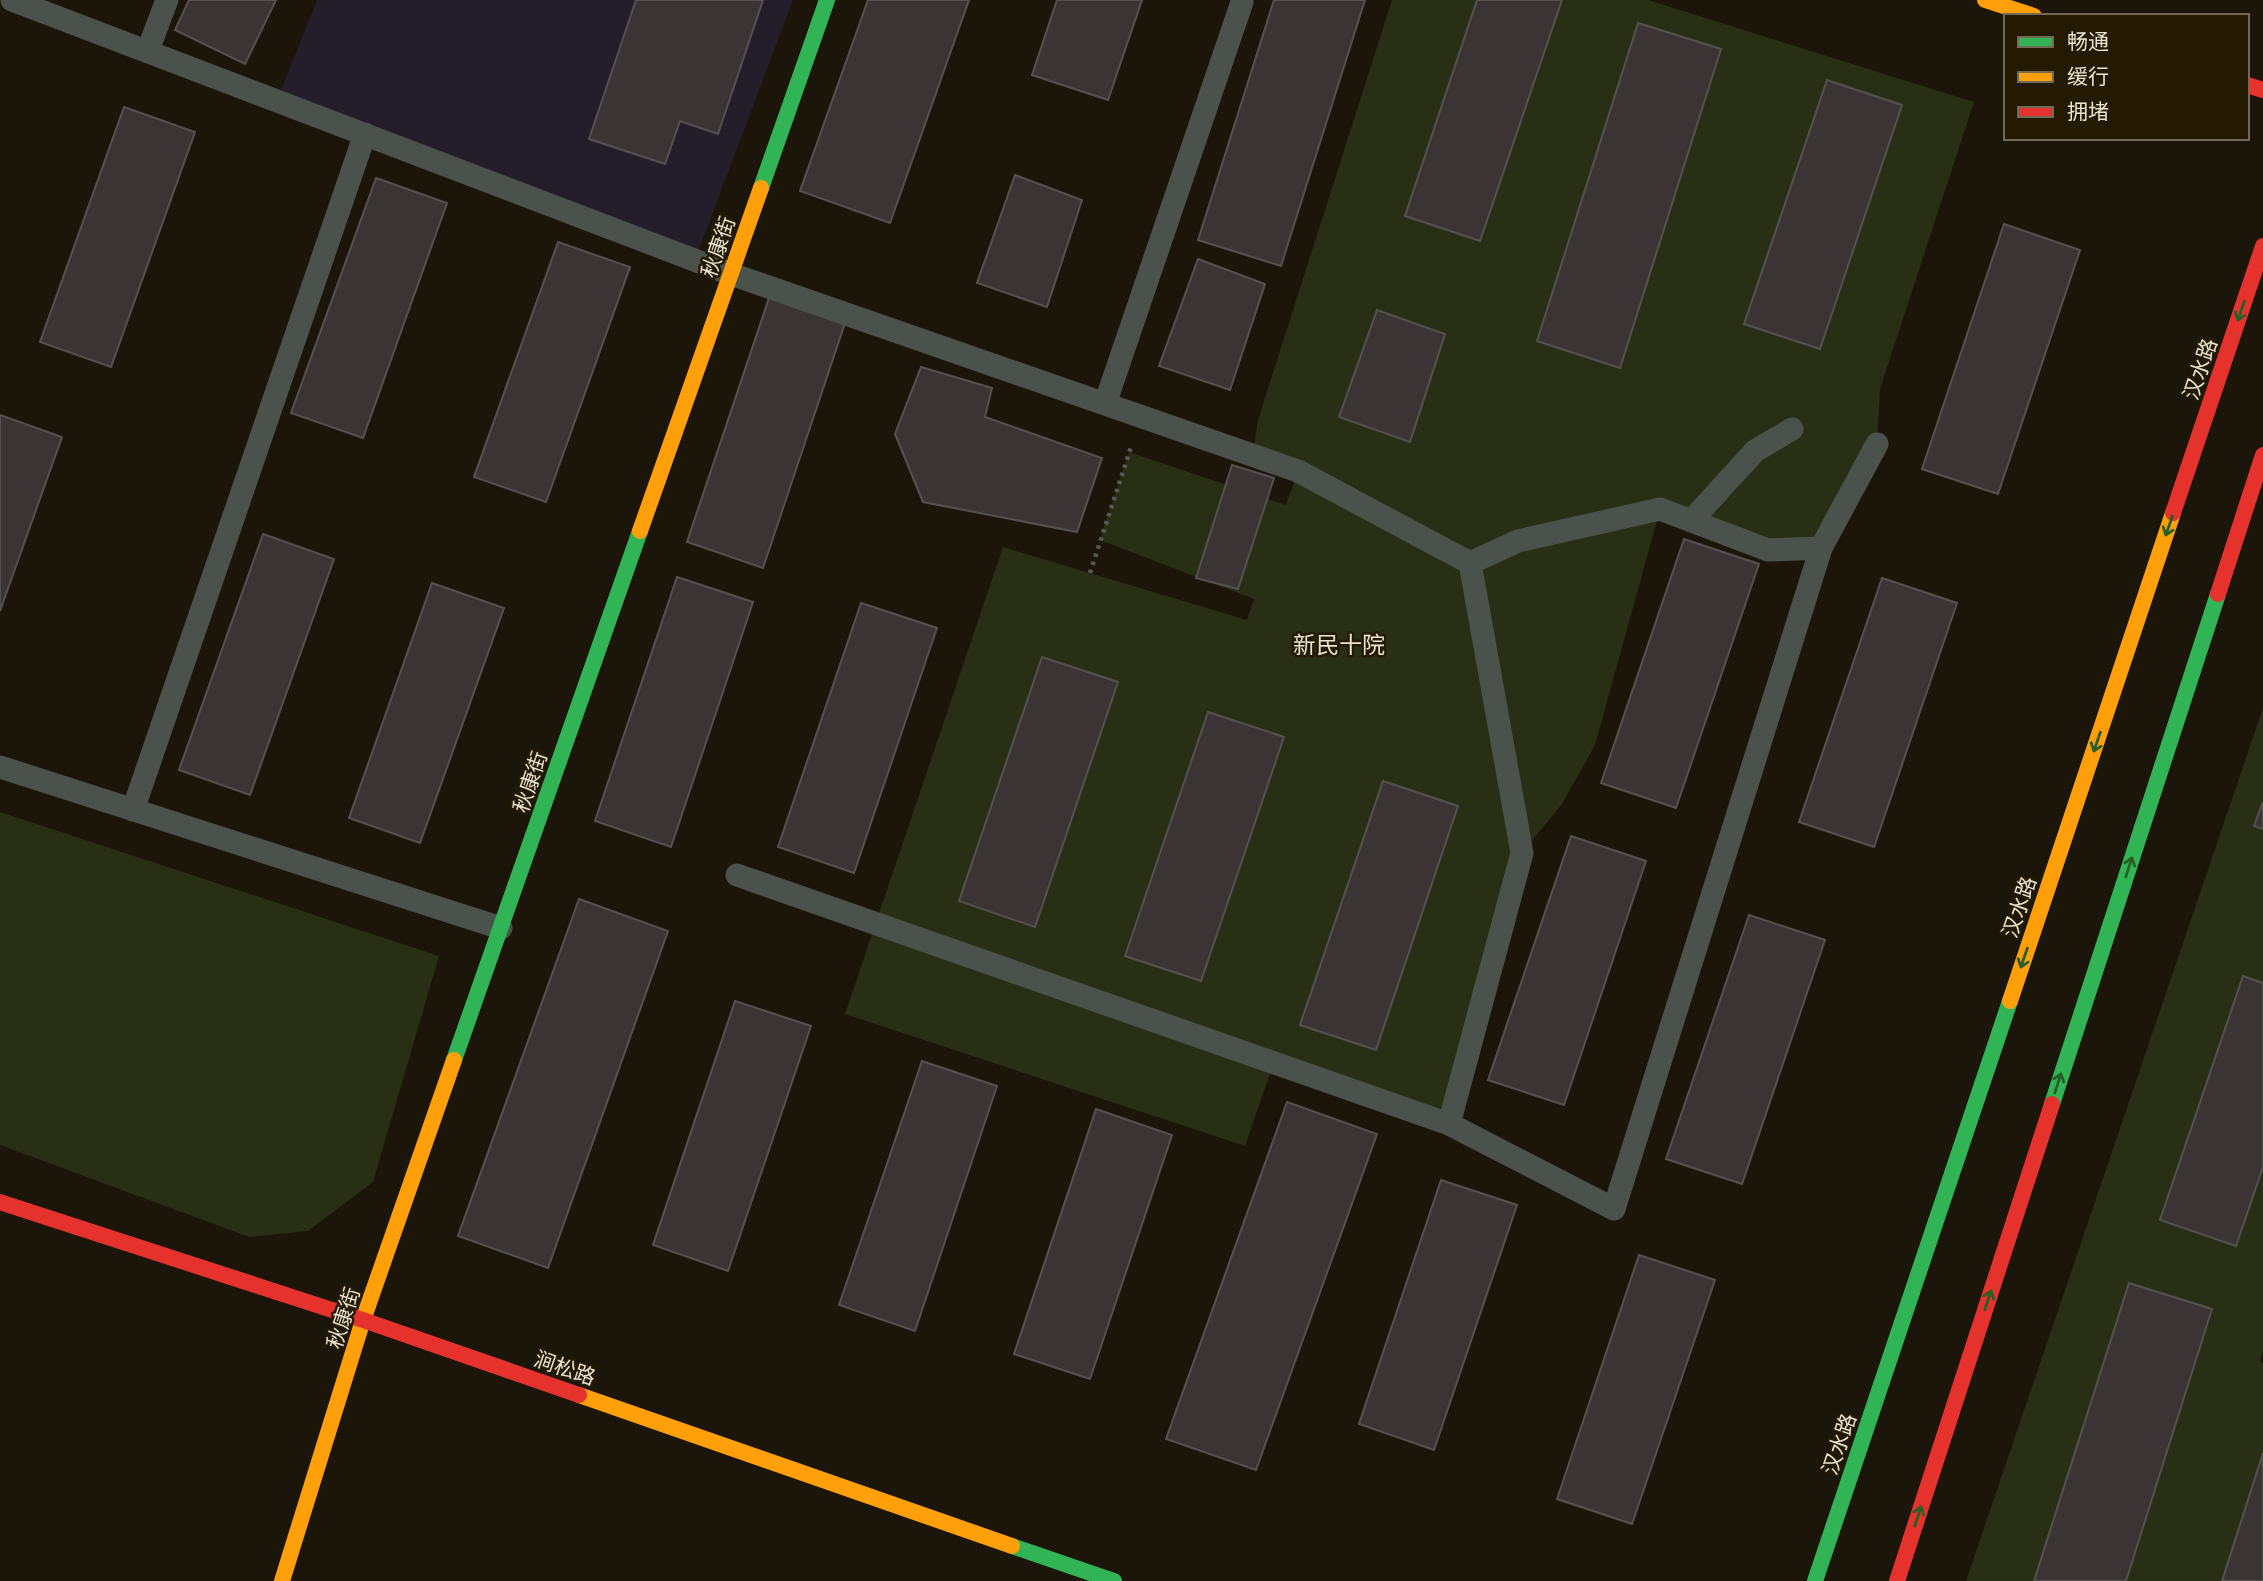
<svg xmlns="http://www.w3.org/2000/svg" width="2263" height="1581" font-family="Inter,'Noto Sans SC',sans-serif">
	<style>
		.education { fill: #241e2a }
		.green { fill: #282f14 }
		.building { fill: #3a3434; stroke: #565151; stroke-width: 2 }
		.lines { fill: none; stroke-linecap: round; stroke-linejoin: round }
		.path { stroke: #575a52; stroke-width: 4.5; stroke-dasharray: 3.5 5; stroke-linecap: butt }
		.lane { stroke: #4b524b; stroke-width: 23 }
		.fast { stroke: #30b455; stroke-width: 16 }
		.slow { stroke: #ff9f0a; stroke-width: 16 }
		.jam { stroke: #e5322d; stroke-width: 16 }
		.oneway { stroke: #295f27 }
		.labels { text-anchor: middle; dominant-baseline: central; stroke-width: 5; stroke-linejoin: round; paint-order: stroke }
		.street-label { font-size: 21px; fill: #e9e3d4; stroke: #241a02 }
		.neighbourhood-label { font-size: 23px; fill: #e9e3d4; stroke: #241a02 }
	</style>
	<rect width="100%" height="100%" fill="#1c160a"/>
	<path class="education" d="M317,0H793L695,260L277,100Z"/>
	<path class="green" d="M1392,0H1648L1974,102L1880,389L1877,444L1821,548L1768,550L1660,510L1595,745L1562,804L1522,853L1449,1124L1274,1062L1245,1146L845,1014L1003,547L1247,620L1254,599L1100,540L1129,452L1286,505L1298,471L1253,455L1258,420Z
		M2263,708V1351L2260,1362L2263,1363V1581H1966Z
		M0,812L439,956L373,1182L308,1231L249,1237L0,1145Z"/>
	<path class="building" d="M189,0H276L245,64L175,30Z
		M636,0H763L718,134L680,121L665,164L589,139Z
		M868,0H969L890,223L800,191Z
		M1057,0H1142L1108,100L1032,75Z
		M1274,0H1365L1281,266L1198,240Z
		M1477,0H1562L1480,241L1405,216Z
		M1638,23L1721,49L1620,368L1537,341Z
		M1827,80L1902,105L1820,349L1744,324Z
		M124,107L195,132L111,367L40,342Z
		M1015,175L1082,200L1047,307L977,283Z
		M376,178L447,203L363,438L291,413Z
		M2004,224L2080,250L1998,494L1922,469Z
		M558,242L630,267L546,502L474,477Z
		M1198,259L1265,284L1230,390L1159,366Z
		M769,298L845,323L763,568L687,542Z
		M1377,310L1445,334L1410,442L1339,417Z
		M921,367L992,388L985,417L1102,458L1077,532L923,502L895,434Z
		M0,415L62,437L0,611Z
		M1232,465L1274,478L1238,589L1196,578Z
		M263,534L334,559L250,795L179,770Z
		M1684,539L1759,564L1676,808L1601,783Z
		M677,577L753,602L671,847L595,821Z
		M1882,578L1957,603L1874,847L1799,822Z
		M432,583L504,608L420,843L349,818Z
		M861,603L937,628L854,873L778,847Z
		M1042,657L1118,682L1035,927L959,901Z
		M1208,712L1284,737L1201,981L1125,956Z
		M1383,781L1458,806L1376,1050L1300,1025Z
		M2263,802V829L2254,826Z
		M1571,836L1646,861L1564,1105L1488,1080Z
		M579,899L668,931L548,1268L458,1236Z
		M1749,915L1825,940L1742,1184L1666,1159Z
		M2243,976L2263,983V1167L2236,1246L2160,1220Z
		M735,1001L811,1026L728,1271L653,1245Z
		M922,1061L997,1086L915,1331L839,1305Z
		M1287,1102L1377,1134L1256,1470L1166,1439Z
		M1096,1109L1172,1135L1090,1379L1014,1354Z
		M1441,1180L1517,1205L1434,1450L1359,1424Z
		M1639,1255L1715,1280L1632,1524L1557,1499Z
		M2129,1283L2212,1309L2126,1581H2034Z
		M2263,1453V1581H2222Z"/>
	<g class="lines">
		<path class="path" d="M1090,573L1131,447"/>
		<path class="lane" d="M12,0L731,274L1298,471L1470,563L1522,853L1449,1124
			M148,50L167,0
			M1105,404L1242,2
			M1691,521L1755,451L1792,429
			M1470,563L1518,541L1660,509L1768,550L1821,548L1877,444
			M0,767L501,928
			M133,810L365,134
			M737,875L1449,1124L1614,1209L1821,548"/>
		<path class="fast" d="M761,188L827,0
			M454,1060L640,531
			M2052,1104L2218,594
			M1012,1546L1114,1581
			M1815,1581L2010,1001"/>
		<path class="slow" d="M1985,0L2034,16
			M640,531L761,188
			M2010,1001L2173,513
			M579,1395L1012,1546
			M282,1581L363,1320L454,1060"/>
		<path class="jam" d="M2247,85L2263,90
			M2173,513L2263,246
			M2218,594L2263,455
			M0,1202L363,1320L579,1395
			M1897,1581L2052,1104"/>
	</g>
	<defs><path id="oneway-shaft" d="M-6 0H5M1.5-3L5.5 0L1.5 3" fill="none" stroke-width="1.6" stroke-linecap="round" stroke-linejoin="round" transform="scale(1.75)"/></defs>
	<g class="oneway">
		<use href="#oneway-shaft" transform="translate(2241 311) rotate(109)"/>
		<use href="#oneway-shaft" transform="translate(2169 526) rotate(109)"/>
		<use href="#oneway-shaft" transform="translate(2097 742) rotate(109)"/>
		<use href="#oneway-shaft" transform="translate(2129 867) rotate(-72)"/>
		<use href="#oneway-shaft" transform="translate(2024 958) rotate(109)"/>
		<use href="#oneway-shaft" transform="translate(2058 1083) rotate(-72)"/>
		<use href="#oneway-shaft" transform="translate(1988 1300) rotate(-72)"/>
		<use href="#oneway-shaft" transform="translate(1918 1516) rotate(-72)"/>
	</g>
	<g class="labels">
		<g class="street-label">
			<text transform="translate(718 247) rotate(-71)">秋康街</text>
			<text transform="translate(2200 369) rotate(-71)">汉水路</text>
			<text transform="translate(530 782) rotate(-71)">秋康街</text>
			<text transform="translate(2019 907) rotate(-71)">汉水路</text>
			<text transform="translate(343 1318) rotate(-72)">秋康街</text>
			<text transform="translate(565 1368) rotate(19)">涧松路</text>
			<text transform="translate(1839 1444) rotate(-71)">汉水路</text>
		</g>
		<g class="neighbourhood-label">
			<text x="1339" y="645">新民十院</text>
		</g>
	</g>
	<rect x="2004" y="14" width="245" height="126" fill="#241a02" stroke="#736a56" stroke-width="2"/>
	<rect x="2018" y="37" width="35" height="10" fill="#30b455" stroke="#736a56" stroke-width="2"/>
	<text x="2067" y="49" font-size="21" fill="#e9e3d4">畅通</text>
	<rect x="2018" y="72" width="35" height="10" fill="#ff9f0a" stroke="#736a56" stroke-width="2"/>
	<text x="2067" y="84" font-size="21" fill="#e9e3d4">缓行</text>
	<rect x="2018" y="107" width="35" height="10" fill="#e5322d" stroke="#736a56" stroke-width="2"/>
	<text x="2067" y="119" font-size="21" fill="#e9e3d4">拥堵</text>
</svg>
